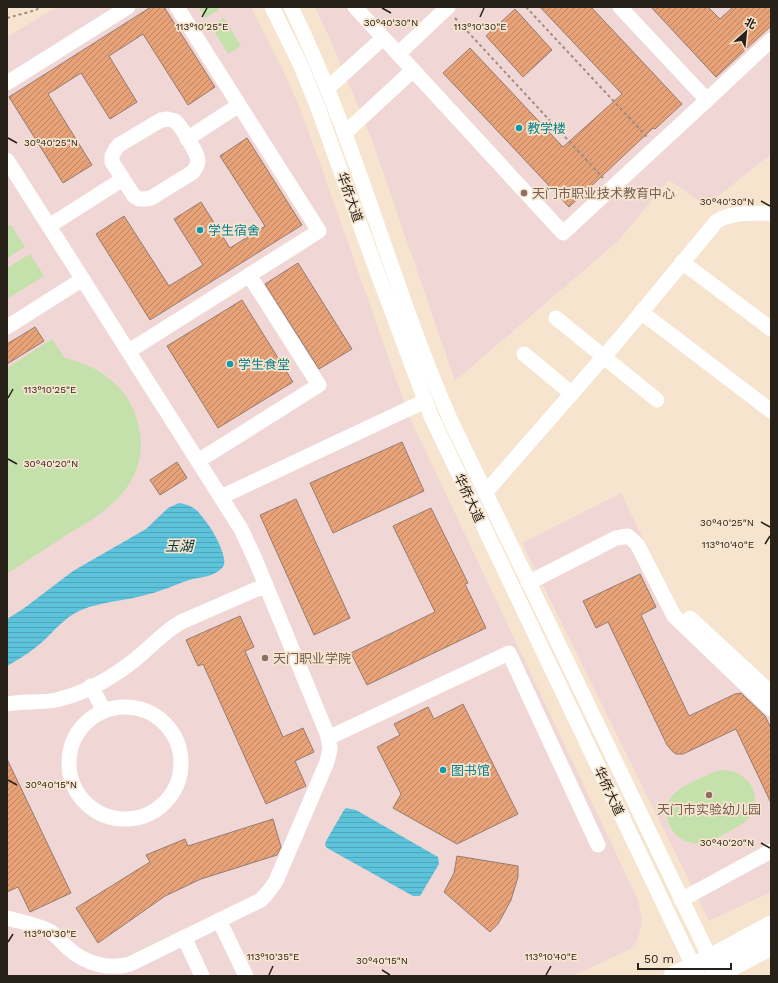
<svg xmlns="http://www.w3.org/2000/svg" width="778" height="983" font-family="'Work Sans','Noto Sans SC',sans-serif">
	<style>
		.education { fill: #f1d6d6 }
		.garden { fill: #c4e1ac }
		.water { fill: url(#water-rules) }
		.building { fill: url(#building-hatch); stroke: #947c6f }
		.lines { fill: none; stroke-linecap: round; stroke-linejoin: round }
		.path { stroke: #9b8e7e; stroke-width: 2; stroke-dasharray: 3 3; stroke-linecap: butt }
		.minor { stroke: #fff; stroke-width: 15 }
		.major { stroke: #fff; stroke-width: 19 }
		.ticks { fill: none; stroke: #282119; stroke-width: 1.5 }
		.culture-dot { fill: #0f9aa8; stroke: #f6e4ce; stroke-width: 1.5 }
		.education-dot { fill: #8d6e63; stroke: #f6e4ce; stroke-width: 1.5 }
		.labels { text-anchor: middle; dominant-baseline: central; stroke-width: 3.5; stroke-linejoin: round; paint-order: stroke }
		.culture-label { font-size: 13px; fill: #0d838f; stroke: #f6e4ce; text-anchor: start }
		.education-label { font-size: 13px; fill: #785e54; stroke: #f6e4ce; text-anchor: start }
		.street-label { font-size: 13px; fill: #282119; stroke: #f6e4ce }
		.water-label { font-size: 14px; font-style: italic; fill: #00333d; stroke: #f6e4ce }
		.ticks-label { font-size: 10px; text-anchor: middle; fill: #282119; stroke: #f6e4ce; stroke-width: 3.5; stroke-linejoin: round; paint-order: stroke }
	</style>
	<defs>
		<pattern id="water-rules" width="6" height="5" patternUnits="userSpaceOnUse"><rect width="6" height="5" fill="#5cc3db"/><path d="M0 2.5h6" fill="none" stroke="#50a7bb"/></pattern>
		<pattern id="building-hatch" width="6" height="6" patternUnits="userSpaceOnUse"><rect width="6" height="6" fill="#e8a278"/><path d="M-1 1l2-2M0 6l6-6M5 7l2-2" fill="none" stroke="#bc8462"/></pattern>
	</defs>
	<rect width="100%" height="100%" fill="#f6e4ce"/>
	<path class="education" d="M57,7H251L282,68L299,106L315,149L409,416L638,900L642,920L640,931L637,941L630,949L573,976H7V37Z
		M315,7H771V154L706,206L669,180L618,241L455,381L371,137L333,46Z
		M621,493L677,609L771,697V892L709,921L522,543Z"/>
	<path class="garden" d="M198,7H217L219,10L205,18Z
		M224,18L241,46L228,54L211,26Z
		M11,225L25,247L7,258V227Z
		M30,254L44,276L7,299V268Z
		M52,339L65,358C94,365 121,381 133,409C150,448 139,483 106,509C95,519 81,526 68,534C48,547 27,561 7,574V368Z
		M724,770C735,771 744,775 750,784C754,789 755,795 755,801C755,819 740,826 726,833C719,837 712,841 704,843C688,846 672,836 668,821C660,796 683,786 701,778C709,774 716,770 724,770Z"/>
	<path class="water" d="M179,503C195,506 197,510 207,523C213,530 229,559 223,567C215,577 200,577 189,580C176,584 163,591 149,594C127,601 103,601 81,610C62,618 51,636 35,648C26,655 16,661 7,666V619L23,609L73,571L146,529L168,508Z
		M346,808L356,810L438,857L439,864L420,896H413L327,848L325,845L326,841L344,810Z"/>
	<path class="building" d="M151,7H164L215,87L188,105L143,34L109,56L137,102L110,119L81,73L48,94L92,165L63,183L9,97Z
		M540,7H591L682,104L655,129L653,128L569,207L443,73L470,48L563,147L622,94Z
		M651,7H708L720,19L733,7H771V26L716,77Z
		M515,9L552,50L523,77L486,36Z
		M247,138L302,225L150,320L96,234L124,216L169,286L203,265L174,219L201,202L230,248L265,226L220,156Z
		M298,263L352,349L319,369L265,284Z
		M242,300L293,382L218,428L167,346Z
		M35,327L44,341L7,364V344Z
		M402,442L424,491L333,533L310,483Z
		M177,462L187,478L160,495L150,480Z
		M296,499L350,618L314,635L260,515Z
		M431,508L468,583L465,584L486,628L367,685L351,653L435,612L393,526Z
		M640,574L656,607L641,615L689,716L735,694L741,693L765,716L771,728V803L736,729L683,754H676L672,751L667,745L608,622L596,628L583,601Z
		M240,616L254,647L245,651L283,737L303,728L314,752L295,761L306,786L266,804L203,664L198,666L186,640Z
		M463,704L518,814L457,844L393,808L401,794L377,747L400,735L394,724L428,707L434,719Z
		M7,759L71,893L30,912L18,887L7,892Z
		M273,819L281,847L277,855L201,879L165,896L98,943L76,908L150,862L146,855L185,839L188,846Z
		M457,856L518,866V877L511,900L498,924L490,932L444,892L454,873Z"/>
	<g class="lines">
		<path class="path" d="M526,7L648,138
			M7,18L36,10L40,7
			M455,18L603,178"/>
		<path class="minor" d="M272,7L301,66L318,108L376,269L431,416L698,976
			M291,7C356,139 391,284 450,419L710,958L716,968
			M355,7L563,233L707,100L620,7
			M398,54L448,7
			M7,83L128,7
			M328,88L383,38
			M707,100L771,40
			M168,119C170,120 173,120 175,121C181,125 197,153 198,160C198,165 196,168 193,172L151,198L145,199H139L134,196L112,162V156L115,150L119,145L161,120Z
			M345,133L413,70
			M187,139L239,105
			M7,160L241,529L255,559L328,736L330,749L327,762L276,881L269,891L261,900L130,964C109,970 86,964 69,949C63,944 58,937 51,932C39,925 21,922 7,918
			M49,226L123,179
			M682,262L771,329
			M641,312L771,411
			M556,318L657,400
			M7,327L83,279
			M129,351L319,231L177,7
			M524,354L571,393
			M198,461L319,385L249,275
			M485,493L621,337L716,222C731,211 753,214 771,213
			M221,497L425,401
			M528,583L616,538L628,536L637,544L674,616L771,709
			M690,618L771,693
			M91,686L104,711
			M7,704C23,701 40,703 56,700C82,694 110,679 132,662C149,649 162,633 181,622L266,585
			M69 763a56 56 0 1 1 112 0a56 56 0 1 1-112 0Z
			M328,738L509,653L598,845
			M681,900L771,851
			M219,920L246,976
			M184,937L202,976"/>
		<path class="major" d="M673,976L710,958L771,925
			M714,976L771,946"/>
	</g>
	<path class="ticks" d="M382,8L391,13M202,17L207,8M480,17L484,8M8,138L17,143M761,201L770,206M8,398L13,389M8,459L17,464M761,522L770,527M765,544L770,536M8,780L17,785M761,843L770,848M8,942L13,934M382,970L390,975M269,975L273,966M546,975L551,966"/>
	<g class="culture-dot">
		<circle cx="519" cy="128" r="4"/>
		<circle cx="200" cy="230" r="4"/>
		<circle cx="230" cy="364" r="4"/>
		<circle cx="443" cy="770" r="4"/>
	</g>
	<g class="education-dot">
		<circle cx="524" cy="193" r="4"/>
		<circle cx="265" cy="658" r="4"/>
		<circle cx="709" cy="795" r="4"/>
	</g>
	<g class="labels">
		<g class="culture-label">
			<text x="527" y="128">教学楼</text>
			<text x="208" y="230">学生宿舍</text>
			<text x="238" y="364">学生食堂</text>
			<text x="451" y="770">图书馆</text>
		</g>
		<g class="education-label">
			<text x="532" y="193">天门市职业技术教育中心</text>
			<text x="273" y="658">天门职业学院</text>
			<text x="709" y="809" text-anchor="middle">天门市实验幼儿园</text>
		</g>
		<g class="street-label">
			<text transform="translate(350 197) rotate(71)">华侨大道</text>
			<text transform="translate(469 498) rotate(65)">华侨大道</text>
			<text transform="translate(609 791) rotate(65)">华侨大道</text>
		</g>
		<g class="water-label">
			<text x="179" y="546">玉湖</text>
		</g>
	</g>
	<g class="ticks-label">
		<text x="391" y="26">30°40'30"N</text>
		<text x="202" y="30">113°10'25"E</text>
		<text x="480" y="30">113°10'30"E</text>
		<text x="51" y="146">30°40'25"N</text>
		<text x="727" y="205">30°40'30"N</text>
		<text x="50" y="393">113°10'25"E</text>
		<text x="51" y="467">30°40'20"N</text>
		<text x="727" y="526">30°40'25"N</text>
		<text x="728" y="548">113°10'40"E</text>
		<text x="51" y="788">30°40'15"N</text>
		<text x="727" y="846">30°40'20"N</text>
		<text x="50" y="937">113°10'30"E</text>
		<text x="273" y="960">113°10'35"E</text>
		<text x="551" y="960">113°10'40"E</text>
		<text x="382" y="964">30°40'15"N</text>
	</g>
	<rect width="778" height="983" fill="none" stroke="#282119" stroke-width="16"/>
	<g transform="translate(746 32) rotate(27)" stroke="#f6e4ce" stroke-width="3" paint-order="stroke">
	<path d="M0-3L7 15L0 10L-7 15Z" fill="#282119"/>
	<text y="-6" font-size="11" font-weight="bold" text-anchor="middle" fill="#282119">北</text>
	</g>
	<path d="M638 963v6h93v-6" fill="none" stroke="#282119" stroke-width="2"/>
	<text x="644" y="963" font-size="12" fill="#282119" stroke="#f6e4ce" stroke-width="3" paint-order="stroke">50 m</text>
</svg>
